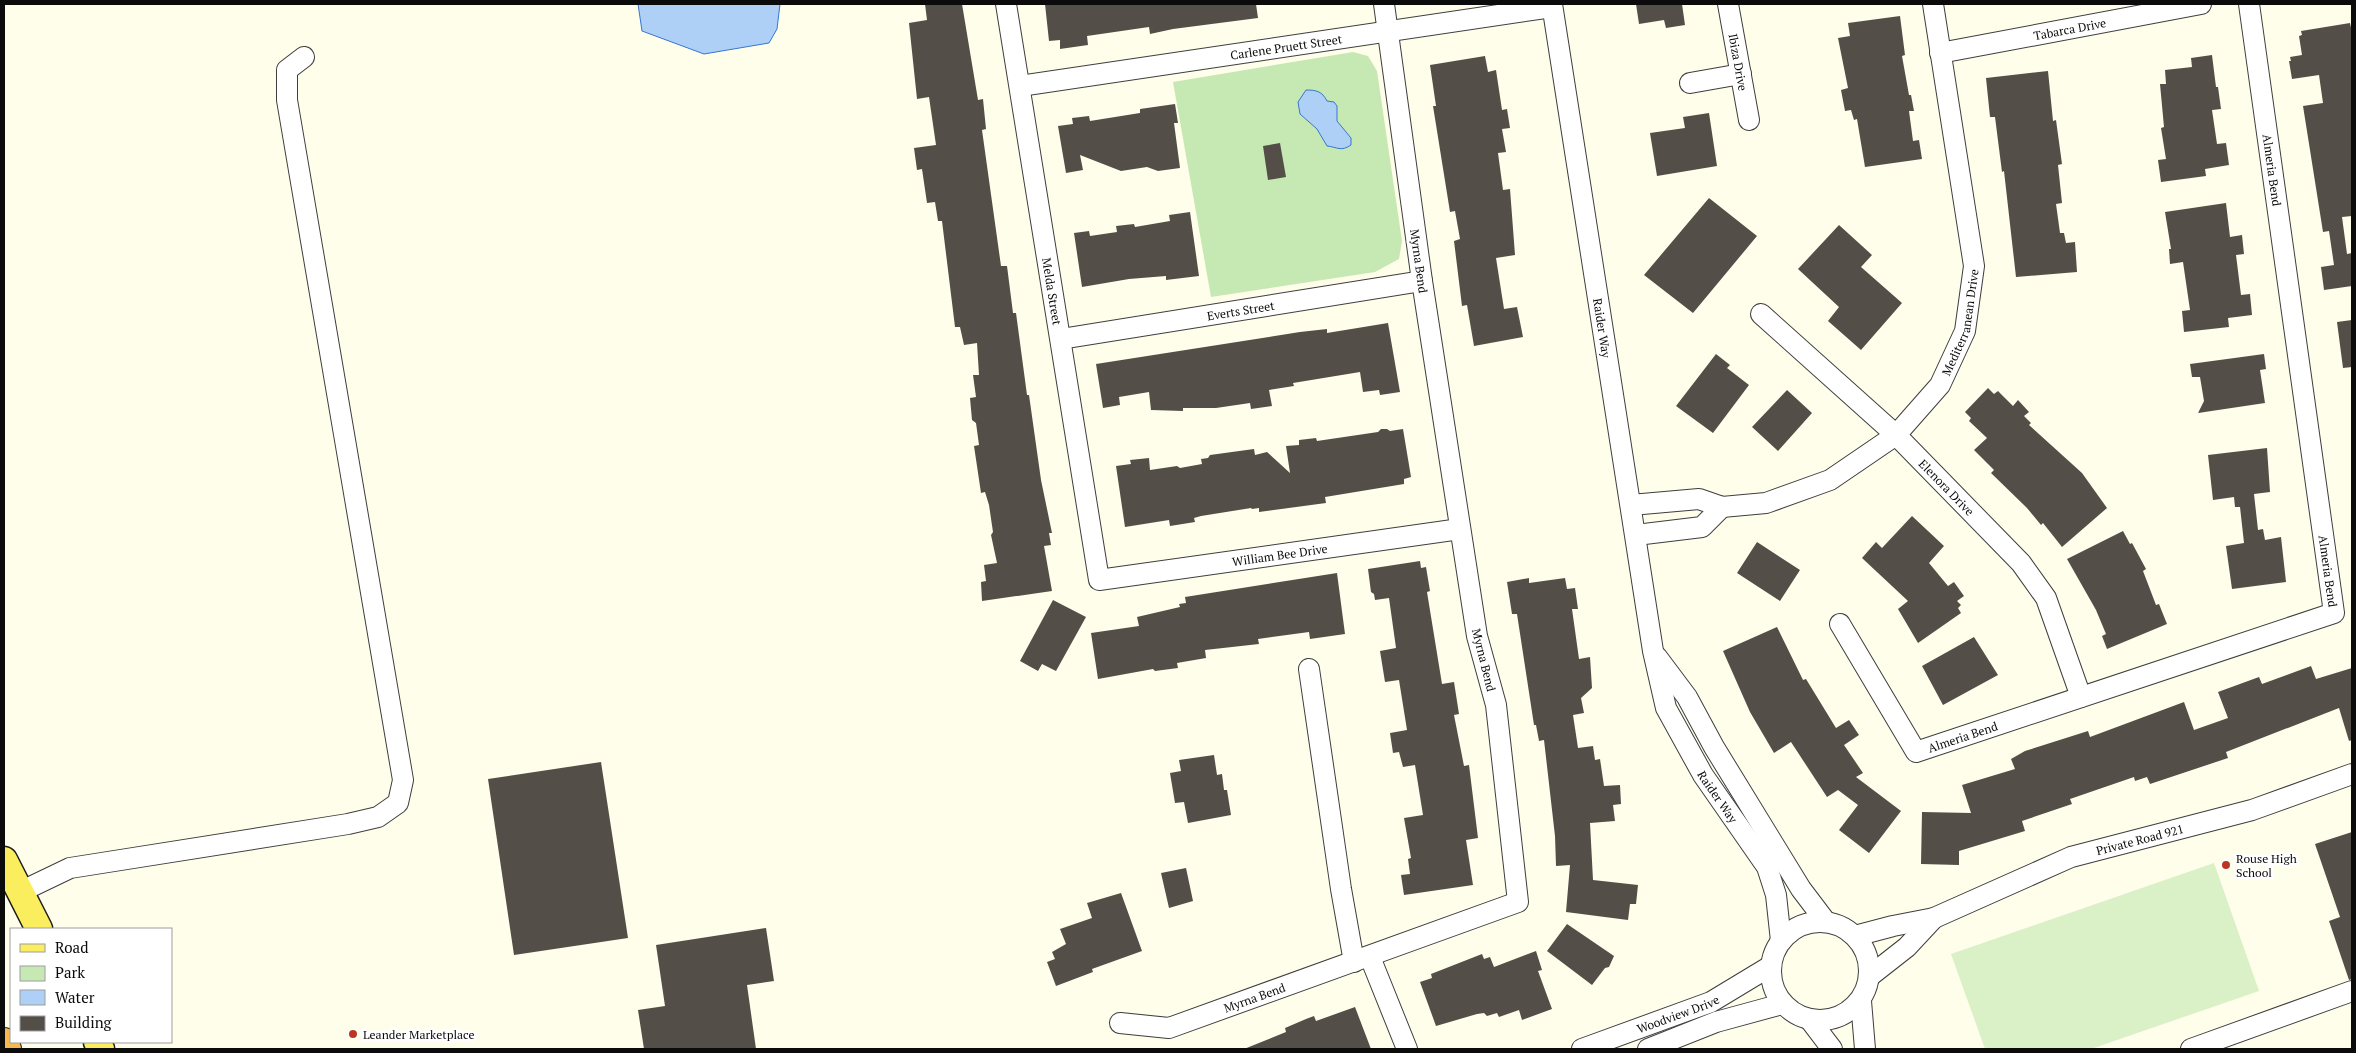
<svg xmlns="http://www.w3.org/2000/svg" width="2356" height="1053" font-family="'PT Serif',serif">
	<style>
		.green { fill: #c6e9b4 }
		.pitch { fill: #daf0c6 }
		.water { fill: #aecff6; stroke: #3577ce }
		.building { fill: #544e48 }
		.lines { fill: none; stroke-linecap: round; stroke-linejoin: round }
		.minor-casing { stroke: #3e3e3e; stroke-width: 22 }
		.major-casing { stroke: #1c1c1c; stroke-width: 29 }
		.highway-casing { stroke: #1c1c1c; stroke-width: 30 }
		.minor { stroke: #fff; stroke-width: 20 }
		.major { stroke: #faee5f; stroke-width: 26 }
		.highway { stroke: #f6b851; stroke-width: 28 }
		.poi-dot { fill: #bc3523; stroke: #fff; stroke-width: 2 }
		.labels { text-anchor: middle; dominant-baseline: central; stroke-width: 5; stroke-linejoin: round; paint-order: stroke }
		.street-label { font-size: 12px; fill: #0b0b0b; stroke: #fff }
		.poi-label { font-size: 12px; fill: #0b0b0b; stroke: #fff; text-anchor: start }
	</style>
	<rect width="100%" height="100%" fill="#fffeea"/>
	<path class="green" d="M1353,52L1368,56L1377,71L1402,241L1399,259L1375,272L1211,297L1173,82Z"/>
	<path class="pitch" d="M2214,863L2259,991L2091,1049H1985L1951,954Z"/>
	<path class="water" d="M638,4H780L777,29L769,43L704,54L642,31Z
		M1306,90C1316,90 1322,91 1327,101L1334,102L1337,106V121L1351,138V145C1341,152 1337,147 1327,146L1317,129L1300,114L1298,102Z"/>
	<path class="building" d="M925,4H962L978,100L983,99L986,129L982,130L1001,266H1007L1013,313H1016L1027,395H1029L1041,480L1052,533H1049L1051,545L1044,546L1052,591L982,601L981,582L986,581L984,565L997,563L991,535L993,532L989,505L985,492L981,493L974,446L979,445L976,423L972,420L970,398L976,397L973,375H979L977,343L964,345L960,327H955L942,221H938L935,202L927,203L922,169L917,170L914,148L936,145L929,97L917,99L909,23L927,20Z
		M1045,4H1256L1258,18L1173,29L1150,34L1149,27L1142,28L1087,36L1088,45L1060,49V40L1049,41Z
		M1636,4H1682L1685,25L1666,28L1664,20L1639,24Z
		M1900,16L1905,55L1902,56L1909,95H1911L1914,111H1909L1913,141L1919,140L1922,159L1865,167L1857,119L1854,120L1851,110L1845,111L1841,90L1848,88L1838,38L1850,36L1848,23Z
		M2350,23L2352,32V216L2342,217L2347,254L2352,253V286L2324,290L2321,267L2334,265L2329,231L2323,232L2303,106L2323,103L2319,75L2292,79L2289,61H2291L2290,57L2302,55L2299,36L2302,35L2301,31Z
		M2212,55L2216,87H2218L2221,109L2212,110L2217,144L2226,143L2229,165L2205,169L2206,176L2161,182L2158,160L2166,159L2161,128L2164,127L2160,84H2166L2165,70L2192,67L2191,58Z
		M1485,56L1488,72L1496,70L1502,110L1507,109L1510,128L1502,129L1506,152L1498,153L1503,190L1510,189L1515,255L1496,258L1504,309L1517,307L1523,337L1474,346L1467,305L1462,306L1454,241L1460,239L1455,211L1450,212L1433,106H1436L1430,65Z
		M2048,71L2053,121L2056,120L2062,164L2058,165L2062,203L2056,204L2060,233H2064L2066,243L2075,242L2077,272L2016,277L2004,171L2002,172L1995,117H1990L1986,78Z
		M1175,104L1178,123H1174L1180,168L1158,171L1147,167L1121,171L1080,155L1083,170L1066,173L1058,126L1073,124L1072,118L1089,116L1090,121L1140,113V109Z
		M1709,113L1717,166L1657,176L1650,133L1685,128L1683,117Z
		M1280,143L1286,177L1268,180L1263,146Z
		M1709,198L1757,236L1693,313L1644,275Z
		M2226,203L2230,237L2242,235L2244,254L2236,255L2241,295L2250,294L2252,315L2228,318L2229,327L2184,332L2182,311L2190,310L2183,262L2170,264L2169,249H2171L2165,212Z
		M1190,212L1199,276L1166,280V276L1129,279L1082,287L1074,233L1089,231L1090,236L1117,232L1116,226L1134,224L1135,227L1170,221L1169,215Z
		M1839,225L1872,255L1861,267L1902,303L1861,350L1828,321L1839,307L1798,269Z
		M2352,320V367L2343,368L2337,322Z
		M1388,323L1400,392L1380,395L1379,390L1363,392L1360,372L1293,383L1294,386L1269,390L1272,406L1251,409L1250,403L1216,408H1183V411L1151,410L1149,392L1119,397L1120,405L1103,408L1096,364L1300,332L1327,329V333Z
		M1716,354L1730,365L1727,368L1749,385L1713,433L1676,406Z
		M2264,354L2266,369L2260,370L2265,403L2198,413L2204,401L2200,377H2192L2190,364Z
		M1988,388L1994,394L1998,391L2013,406L2018,400L2029,412L2024,416L2031,423L2029,425L2082,473L2107,508L2062,547L2043,523L2041,525L2027,508L1991,473L1994,470L1974,450L1987,438L1969,421L1971,418L1965,412Z
		M1787,390L1812,413L1778,451L1752,427Z
		M1381,429H1387L1390,431L1403,429L1411,477L1404,479V484L1325,497L1326,503L1259,512V508L1252,509L1251,508L1201,516L1194,518L1195,522L1170,526L1169,520L1125,527L1116,466L1131,464L1130,460L1149,458L1150,470L1177,466L1180,468L1202,464L1201,459L1208,458L1210,455L1254,449L1255,455L1267,452L1290,473L1286,446L1299,445V440L1316,438L1317,441L1378,432Z
		M2267,448L2270,492L2254,494L2258,530L2263,529L2265,540L2281,537L2286,582L2232,589L2226,546L2244,543L2240,507H2235L2234,497L2213,500L2208,455Z
		M1912,516L1944,546L1929,563L1948,586L1954,582L1964,596L1957,601L1961,605L1958,608L1961,613L1918,643L1898,609L1908,601L1862,558L1876,542L1882,548Z
		M2123,531L2130,544L2132,543L2146,569L2143,571L2156,605L2159,604L2167,624L2107,649L2102,636L2106,634L2096,610L2067,559Z
		M1757,542L1800,570L1780,601L1737,573Z
		M1420,561L1421,568L1426,567L1430,591L1427,592L1442,684L1454,682L1459,714L1454,715L1464,766L1469,765L1478,838L1466,840L1473,885L1404,895L1401,875L1410,874L1408,859L1411,858L1404,818L1423,815L1415,765L1403,767L1399,752L1393,753L1390,733L1407,730L1399,680L1385,682L1380,651L1396,648L1389,598L1375,600L1374,594L1371,592L1368,569Z
		M1337,573L1345,634L1310,639L1309,632L1258,639L1259,644L1205,650L1206,658L1177,663L1178,668L1155,671L1153,669L1098,679L1091,633L1139,626L1137,617L1180,607L1179,604L1186,603L1185,597Z
		M1529,578V583L1565,578L1567,589L1575,588L1578,609H1572L1579,659L1590,657L1592,688L1581,698L1584,713L1573,715L1578,748L1593,746L1595,760L1600,759L1604,786L1620,785L1621,804L1613,805L1615,821L1590,823L1593,880L1638,885L1636,904H1630L1628,920L1566,912L1570,865L1556,866L1555,836L1544,740L1539,741L1536,725H1534L1517,614H1512L1507,582Z
		M1053,600L1086,617L1056,671L1042,664L1038,671L1020,661Z
		M1777,627L1803,680L1806,679L1836,728L1849,720L1859,735L1844,745L1863,773L1856,777L1901,811L1869,853L1839,830L1858,805L1838,790L1827,797L1791,742L1774,753L1750,712L1723,651Z
		M1974,637L1998,675L1943,705L1922,666Z
		M2311,666L2316,679L2352,668V740L2349,741L2339,708L2226,752L2228,758L2150,784L2147,777L2135,781L2134,777L2070,799L2072,804L2022,821L2025,831L1959,851V865L1921,864L1922,812L1971,813L1962,785L2015,769L2011,759L2025,751L2088,731L2090,737L2184,702L2194,730L2228,718L2218,692L2259,677L2262,684Z
		M1214,755L1217,775L1222,774L1224,790H1227L1231,815L1188,823L1184,802L1175,803L1170,773L1181,771L1179,760Z
		M601,762L628,938L514,955L488,779Z
		M2352,832V979L2349,980L2329,921L2340,917L2315,844Z
		M1186,868L1193,901L1169,908L1161,873Z
		M1121,893L1142,951L1092,969L1093,972L1056,986L1047,962L1055,959L1052,952L1066,944L1060,929L1092,918L1087,903Z
		M1567,924L1614,956L1609,967L1605,968L1592,985L1547,951Z
		M766,928L774,981L747,985L756,1049H644L638,1010L665,1006L656,945Z
		M1536,951L1542,970L1538,971L1552,1009L1522,1020L1519,1010L1499,1017L1497,1013L1487,1016L1484,1013L1477,1014L1436,1026L1420,982L1432,978L1431,974L1482,954L1484,959L1490,957L1494,967Z
		M1355,1007L1371,1049H1244L1286,1032L1285,1028L1306,1019L1314,1016L1316,1021Z"/>
	<g class="lines">
		<g class="minor-casing">
			<g id="minor">
				<path id="s1" d="M1006,4L1099,580L1460,529"/>
				<path id="s2" d="M1552,4L1653,651L1666,708L1703,775L1767,867L1776,895L1781,941"/>
				<path id="s3" d="M1728,4L1749,120"/>
				<path id="s4" d="M1940,53L2201,4"/>
				<path d="M1690,83L1741,74"/>
				<path id="s5" d="M1020,86L1552,7"/>
				<path id="s6" d="M1761,314L1896,435L2021,563L2046,598L2081,697"/>
				<path id="s7" d="M1061,339L1422,281"/>
				<path id="s8" d="M1631,505L1699,499L1722,507L1766,503L1830,480L1896,435L1940,385L1965,331L1974,266L1933,4"/>
				<path d="M1636,535L1702,527L1722,507"/>
				<path id="s9" d="M1840,624L1916,752L2334,613L2249,4"/>
				<path d="M1657,657L1687,697L1714,747L1801,889L1826,922"/>
				<path d="M1309,669L1341,889L1354,962"/>
				<path d="M20,892L70,868L348,824L378,817L398,803L403,780L287,100V70L304,57"/>
				<circle cx="1820" cy="971" r="49"/>
				<path id="s10" d="M1855,936L1893,926L1934,918L2071,857L2252,810L2352,774"/>
				<path d="M1370,957L1407,1049"/>
				<path d="M1870,976L1907,947L1934,918"/>
				<path d="M1861,1001L1865,1049"/>
				<path d="M1810,1020L1832,1049"/>
				<path id="s11" d="M1120,1023L1169,1028L1518,902L1496,705L1477,636L1422,281L1384,4"/>
				<path id="s12" d="M1582,1049L1711,1002L1769,967"/>
				<path d="M1648,1049L1716,1022L1782,1004"/>
				<path d="M2191,1049L2352,991"/>
			</g>
		</g>
		<g class="major-casing">
			<path id="major" d="M4,860L39,929
				M97,1042L101,1049"/>
		</g>
		<g class="highway-casing">
			<path id="highway" d="M4,1042L7,1049"/>
		</g>
		<use href="#minor" class="minor"/>
		<use href="#major" class="major"/>
		<use href="#highway" class="highway"/>
	</g>
	<g class="poi-dot">
		<circle cx="2226" cy="865" r="5"/>
		<circle cx="353" cy="1034" r="5"/>
	</g>
	<g class="labels">
		<g class="street-label">
			<text stroke="none"><textPath href="#s4" startOffset="132">Tabarca Drive</textPath></text>
			<text stroke="none"><textPath href="#s5" startOffset="269">Carlene Pruett Street</textPath></text>
			<text stroke="none"><textPath href="#s3" startOffset="59">Ibiza Drive</textPath></text>
			<text transform="translate(2272 170) rotate(82)">Almeria Bend</text>
			<text transform="translate(1419 261) rotate(82)">Myrna Bend</text>
			<text stroke="none"><textPath href="#s1" startOffset="291">Melda Street</textPath></text>
			<text stroke="none"><textPath href="#s7" startOffset="182">Everts Street</textPath></text>
			<text stroke="none"><textPath href="#s8" startOffset="418">Mediterranean Drive</textPath></text>
			<text stroke="none"><textPath href="#s2" startOffset="328">Raider Way</textPath></text>
			<text stroke="none"><textPath href="#s6" startOffset="254">Elenora Drive</textPath></text>
			<text stroke="none"><textPath href="#s1" startOffset="766">William Bee Drive</textPath></text>
			<text transform="translate(2328 571) rotate(82)">Almeria Bend</text>
			<text transform="translate(1484 660) rotate(76)">Myrna Bend</text>
			<text stroke="none"><textPath href="#s9" startOffset="198">Almeria Bend</textPath></text>
			<text stroke="none"><textPath href="#s2" startOffset="816">Raider Way</textPath></text>
			<text stroke="none"><textPath href="#s10" startOffset="302">Private Road 921</textPath></text>
			<text stroke="none"><textPath href="#s11" startOffset="140">Myrna Bend</textPath></text>
			<text stroke="none"><textPath href="#s12" startOffset="102">Woodview Drive</textPath></text>
		</g>
		<g class="poi-label">
			<text x="2236" y="858">Rouse High<tspan x="2236" dy="14">School</tspan></text>
			<text x="363" y="1034">Leander Marketplace</text>
		</g>
	</g>
	<rect width="2356" height="1053" fill="none" stroke="#0b0b0b" stroke-width="10"/>
	<rect x="10" y="928" width="162" height="115" fill="#ffffff" stroke="#9d9d9d"/>
	<rect x="20" y="944" width="25" height="8" fill="#faee5f" stroke="#9d9d9d"/>
	<text x="55" y="953" font-size="15" fill="#0b0b0b">Road</text>
	<rect x="20" y="966" width="25" height="15" fill="#c6e9b4" stroke="#9d9d9d"/>
	<text x="55" y="978" font-size="15" fill="#0b0b0b">Park</text>
	<rect x="20" y="990" width="25" height="15" fill="#aecff6" stroke="#9d9d9d"/>
	<text x="55" y="1003" font-size="15" fill="#0b0b0b">Water</text>
	<rect x="20" y="1016" width="25" height="15" fill="#544e48" stroke="#9d9d9d"/>
	<text x="55" y="1028" font-size="15" fill="#0b0b0b">Building</text>
</svg>
